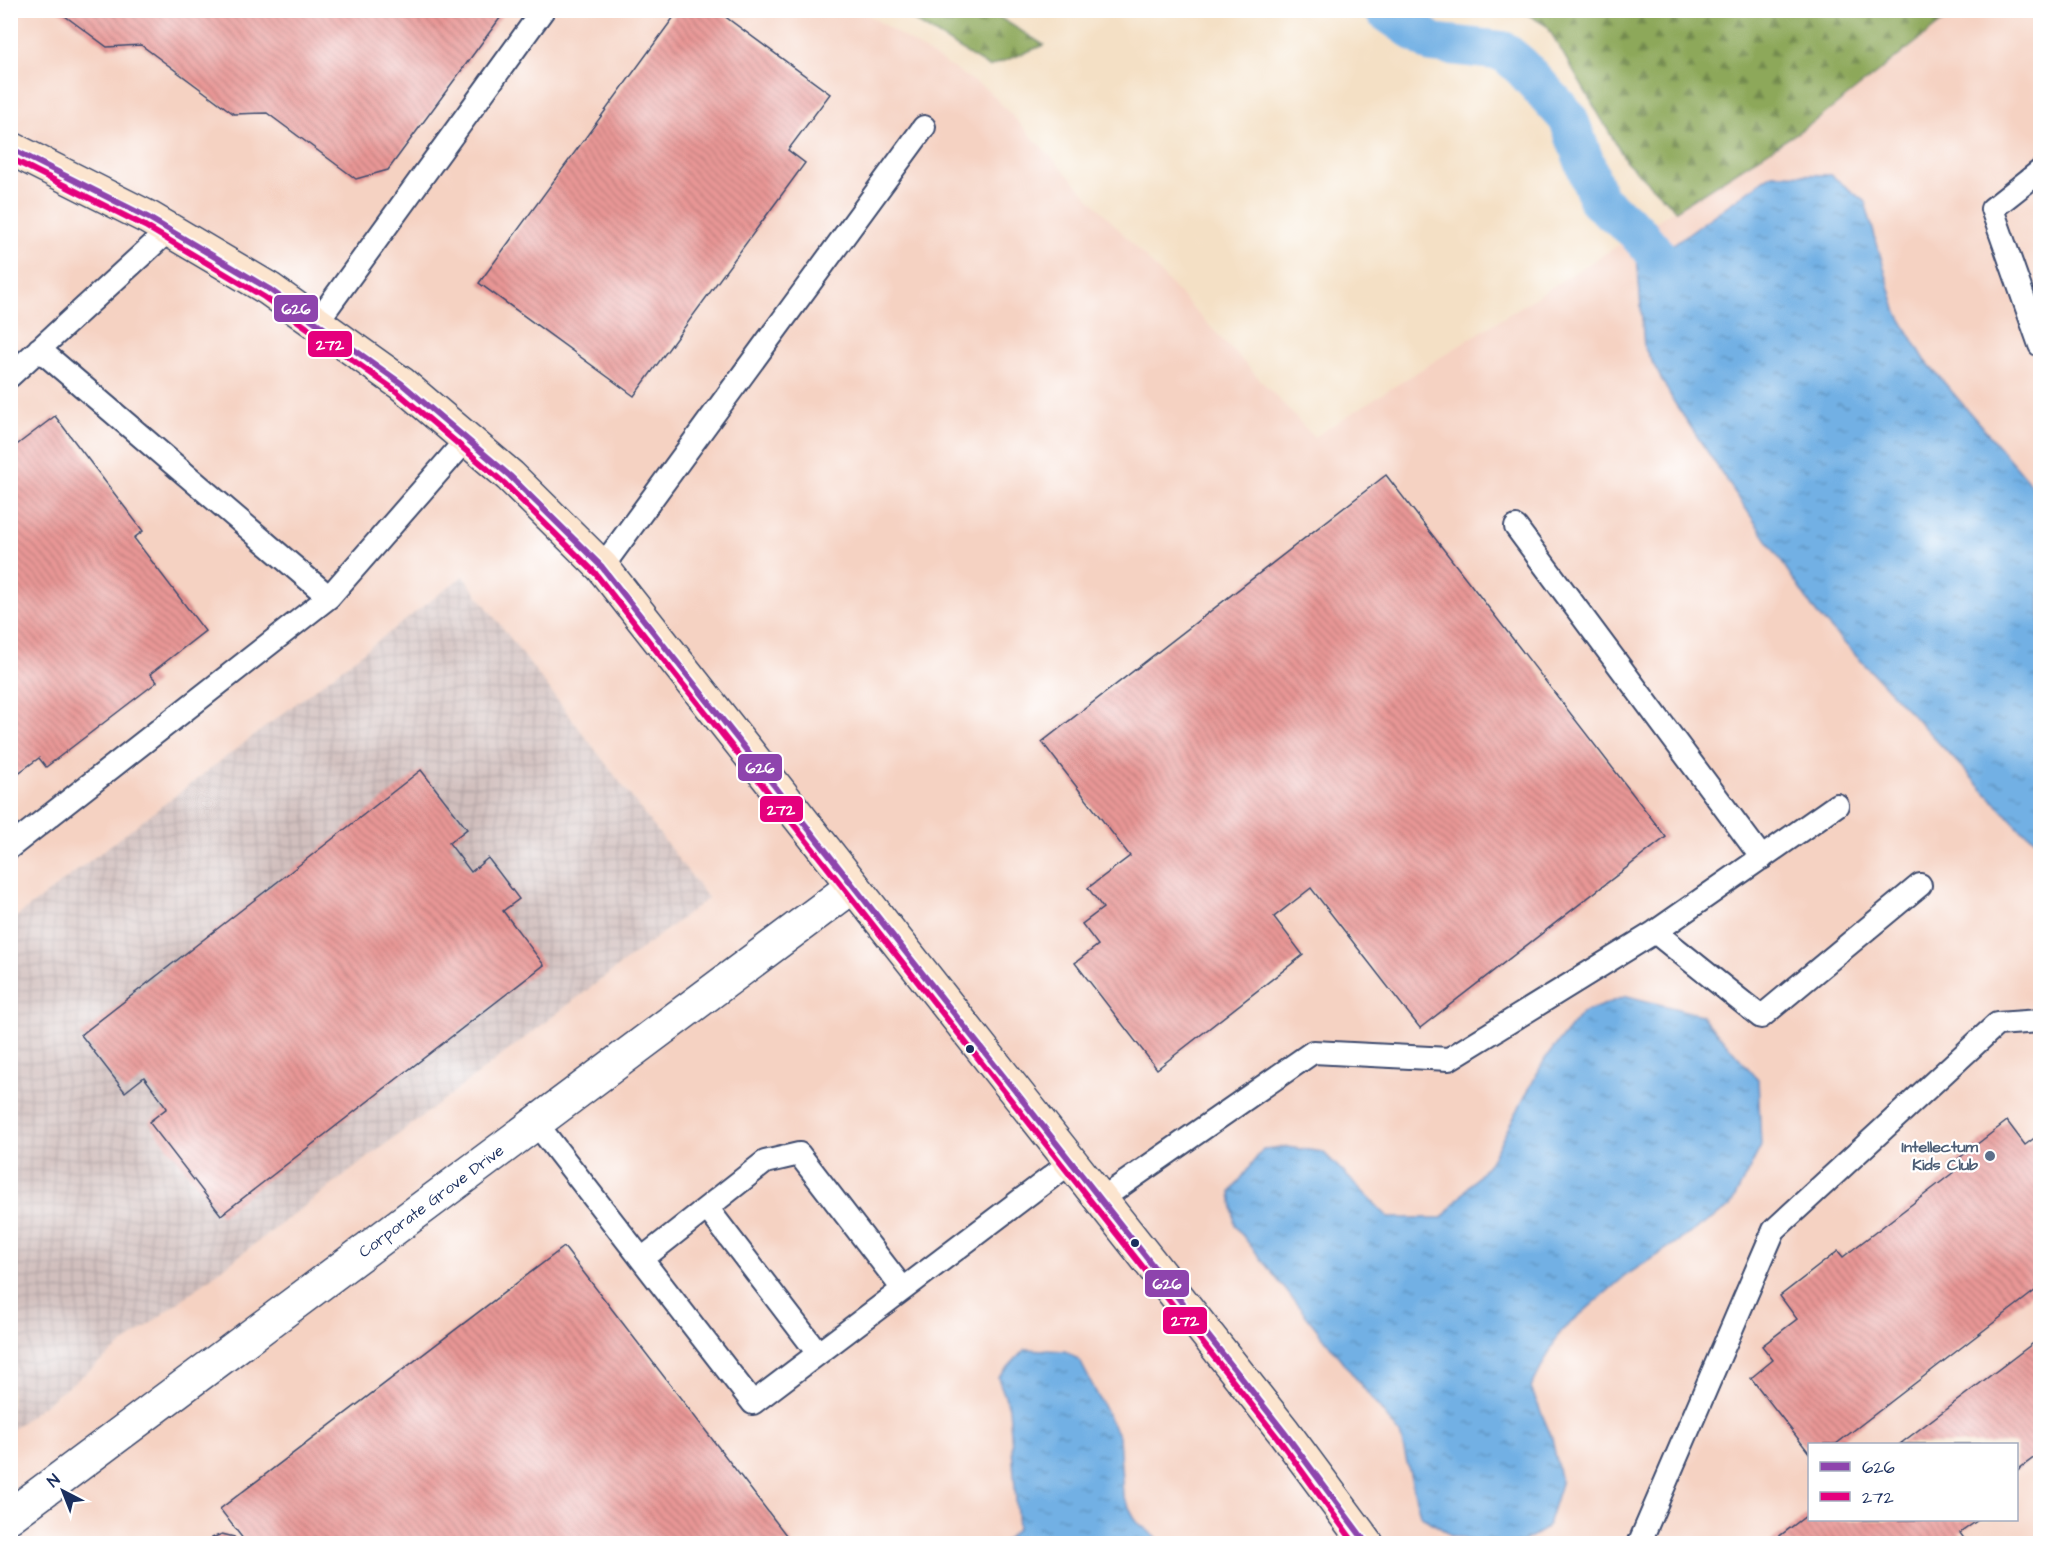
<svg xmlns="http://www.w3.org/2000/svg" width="2051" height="1554" font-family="'Architects Daughter',sans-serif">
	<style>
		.built { fill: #f5d2c2; fill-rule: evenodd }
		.industrial { fill: url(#industrial-grid) }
		.forest { fill: url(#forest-firs); stroke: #546c5c; stroke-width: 1.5 }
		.water { fill: url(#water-ripples); stroke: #4670a1; stroke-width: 1.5 }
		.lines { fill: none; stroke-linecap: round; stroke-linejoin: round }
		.canal { stroke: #72b0e4; stroke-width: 40 }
		.building { fill: url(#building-back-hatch) }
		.lane-casing { stroke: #3c4a6d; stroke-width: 26 }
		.street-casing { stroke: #3c4a6d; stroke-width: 36 }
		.secondary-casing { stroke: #3c4a6d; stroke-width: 36 }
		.lane { stroke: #fff; stroke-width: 22 }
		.street { stroke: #fff; stroke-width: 33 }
		.secondary { stroke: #fce5cf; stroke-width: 33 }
		.bus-1-casing { stroke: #fff; stroke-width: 10 }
		.bus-2-casing { stroke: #fff; stroke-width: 10 }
		.bus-1 { stroke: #8e44ad; stroke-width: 6 }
		.bus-2 { stroke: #e5007d; stroke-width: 6 }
		.bus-dot { fill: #1b2f5e; stroke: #fff; stroke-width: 2 }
		.service-dot { fill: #5c6f8a; stroke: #fff; stroke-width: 2 }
		.labels { text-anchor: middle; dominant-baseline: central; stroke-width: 4.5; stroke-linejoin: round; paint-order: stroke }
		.service-label { font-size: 16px; font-weight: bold; fill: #4e5e75; stroke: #fff; text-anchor: end }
		.street-label { font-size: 16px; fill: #1b2f5e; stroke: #fff }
		.line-badge { stroke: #fff; stroke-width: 2 }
		.badge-label { font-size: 16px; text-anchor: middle; font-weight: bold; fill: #fff }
	</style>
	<defs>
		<pattern id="industrial-grid" width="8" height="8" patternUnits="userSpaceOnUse" patternTransform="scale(1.5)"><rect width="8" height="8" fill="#d1bfbd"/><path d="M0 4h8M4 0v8" fill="none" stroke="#b3a4a5"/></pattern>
		<pattern id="forest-firs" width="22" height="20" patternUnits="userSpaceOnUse" patternTransform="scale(1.5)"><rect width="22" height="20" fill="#8da85a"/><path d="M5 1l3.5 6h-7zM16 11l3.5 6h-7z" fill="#72894e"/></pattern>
		<pattern id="water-ripples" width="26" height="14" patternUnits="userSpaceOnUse" patternTransform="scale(1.5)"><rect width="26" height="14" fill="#72b0e4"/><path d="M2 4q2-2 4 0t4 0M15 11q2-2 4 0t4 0" fill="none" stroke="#5d90bc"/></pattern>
		<pattern id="building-back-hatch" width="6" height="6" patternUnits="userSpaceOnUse" patternTransform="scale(1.5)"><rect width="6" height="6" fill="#e99795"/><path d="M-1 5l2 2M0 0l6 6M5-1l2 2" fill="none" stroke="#bc7c7d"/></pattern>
	</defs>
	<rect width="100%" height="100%" fill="#fff"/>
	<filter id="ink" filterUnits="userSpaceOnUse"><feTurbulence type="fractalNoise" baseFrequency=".0167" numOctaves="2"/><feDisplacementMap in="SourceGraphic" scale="12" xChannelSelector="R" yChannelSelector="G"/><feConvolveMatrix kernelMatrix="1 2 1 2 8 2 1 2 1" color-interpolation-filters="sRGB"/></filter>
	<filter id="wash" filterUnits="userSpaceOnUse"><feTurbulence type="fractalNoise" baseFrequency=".008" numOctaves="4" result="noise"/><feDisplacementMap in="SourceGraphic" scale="24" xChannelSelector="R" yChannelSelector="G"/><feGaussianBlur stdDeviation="1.35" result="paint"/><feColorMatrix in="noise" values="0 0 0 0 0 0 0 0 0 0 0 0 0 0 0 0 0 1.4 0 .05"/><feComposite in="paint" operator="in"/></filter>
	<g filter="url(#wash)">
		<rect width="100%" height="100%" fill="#f4e0c5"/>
		<path class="built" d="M11,11H862L989,91L1314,437L1817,120L1956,11H2040V1543L11,1544ZM1810,1444H2016V1520H1810Z"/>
		<path class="industrial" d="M463,576L708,898L11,1430V921Z"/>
		<path class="forest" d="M898,11H989L1044,45L989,67Z
			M1522,11L1956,10V11L1817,120L1676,210L1626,161L1547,26Z"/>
		<path class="water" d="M1772,174L1831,175L1865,202L1897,313L1925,360L2040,495V841L2022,831L1816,613L1674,402L1644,347L1635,230L1672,245Z
			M1627,996L1701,1015L1758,1079L1761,1146L1730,1207L1625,1276L1559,1333L1531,1388L1552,1438L1561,1483L1547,1528L1521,1543H1478L1451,1535L1420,1515L1400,1434L1235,1226L1231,1192L1263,1149L1287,1147L1323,1152L1389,1218H1442L1490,1162L1545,1059L1582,1013Z
			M1025,1349L1065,1351L1080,1361L1119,1437L1123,1496L1137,1522L1163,1543H1002L1018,1528L1009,1407L998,1378Z"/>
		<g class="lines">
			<path class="canal" d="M1384,10L1432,43L1503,51L1520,65L1568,118L1599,201L1635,230L1671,272"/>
		</g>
		<g id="blocks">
			<path class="building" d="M57,10H506L388,170L356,179L267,113L234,114L141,45L107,47Z
				M679,10H716L830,94L788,150L805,163L634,396L479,283Z
				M55,416L143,531L134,538L205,631L150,674L157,682L46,767L39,758L10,779V450Z
				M1386,475L1666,837L1420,1028L1311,888L1274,917L1303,955L1157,1069L1075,963L1098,945L1082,924L1103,908L1088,888L1130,856L1042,742Z
				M421,770L467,829L449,843L471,872L488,858L519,899L503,911L544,965L221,1215L149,1122L167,1108L144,1077L125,1092L81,1035Z
				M2007,1121L2025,1145L2040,1134V1287L1836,1444H1810V1454L1751,1378L1773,1360L1762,1346L1797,1319L1780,1296L1838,1251L1843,1257L1954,1172L1949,1166Z
				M564,1247L793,1544H247L220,1509Z
				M2040,1338V1453L2016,1471V1444H1900Z
				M1810,1513V1520H1978L1960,1533L1968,1544H1769Z
				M222,1534L234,1537L239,1544H207L212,1538Z"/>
		</g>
	</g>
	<g filter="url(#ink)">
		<use href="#blocks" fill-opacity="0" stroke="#3c4a6d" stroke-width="1.5"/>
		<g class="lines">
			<g class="lane-casing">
				<path id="lane" d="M2040,171L1992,209L2040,345
					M317,322L543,10
					M39,349L329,597
					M10,376L169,230
					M1516,527L1762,858
					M602,567L924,127
					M10,847L329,597L467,439
					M1655,932L1761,1017L1920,885
					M536,1123L753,1403L1071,1162
					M1100,1200L1313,1052L1449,1059L1655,932L1837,805
					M707,1208L818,1353
					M642,1259L765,1162L799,1154L903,1289
					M1639,1544L1774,1230L1997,1024L2040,1021"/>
			</g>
			<g class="street-casing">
				<g id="street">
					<path id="s1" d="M10,1516L853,886"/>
				</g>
			</g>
			<g class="secondary-casing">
				<path id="secondary" d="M10,148L149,218L269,289L402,384L510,476L602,567L1284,1432L1367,1544"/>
			</g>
			<use href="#lane" class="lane"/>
			<use href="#street" class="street"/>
			<use href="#secondary" class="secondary"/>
			<g class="bus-1-casing">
				<path id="bus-1" d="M10,148L149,218L269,289L402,384L510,476L602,567L1284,1432L1367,1544"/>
			</g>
			<g class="bus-2-casing">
				<path id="bus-2" d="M10,158L145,226L264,297L396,391L504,483L595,573L1277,1437L1355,1544"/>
			</g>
			<use href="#bus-1" class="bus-1"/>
			<use href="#bus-2" class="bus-2"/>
		</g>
	</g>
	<g class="bus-dot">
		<circle cx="970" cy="1049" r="5"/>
		<circle cx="1135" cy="1243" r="5"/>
	</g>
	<circle class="service-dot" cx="1990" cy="1156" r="6"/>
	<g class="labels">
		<g class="service-label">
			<text x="1978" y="1147">Intellectum<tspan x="1978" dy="18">Kids Club</tspan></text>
		</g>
		<g class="street-label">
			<text stroke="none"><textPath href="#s1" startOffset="526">Corporate Grove Drive</textPath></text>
		</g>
	</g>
	<g class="line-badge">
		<rect x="273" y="294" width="46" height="29" rx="6" fill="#8e44ad"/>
		<rect x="307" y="330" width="46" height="28" rx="6" fill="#e5007d"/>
		<rect x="737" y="753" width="46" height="29" rx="6" fill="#8e44ad"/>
		<rect x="759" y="795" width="45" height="28" rx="6" fill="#e5007d"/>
		<rect x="1144" y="1269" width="46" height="29" rx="6" fill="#8e44ad"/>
		<rect x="1162" y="1306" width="46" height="29" rx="6" fill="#e5007d"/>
	</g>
	<g class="badge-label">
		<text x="296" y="314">626</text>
		<text x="330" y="350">272</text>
		<text x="760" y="773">626</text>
		<text x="781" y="815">272</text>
		<text x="1167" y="1289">626</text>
		<text x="1185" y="1326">272</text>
	</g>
	<rect width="2051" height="1554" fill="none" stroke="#fff" stroke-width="36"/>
	<rect x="1808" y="1443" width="210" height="78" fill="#ffffff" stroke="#a4acbf" stroke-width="1.5"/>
	<rect x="1820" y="1462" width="30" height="9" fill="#8e44ad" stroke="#a4acbf" stroke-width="1.5"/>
	<text x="1862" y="1473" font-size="18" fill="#1b2f5e">626</text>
	<rect x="1820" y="1492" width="30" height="9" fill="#e5007d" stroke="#a4acbf" stroke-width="1.5"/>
	<text x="1862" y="1503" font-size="18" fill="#1b2f5e">272</text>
	<g transform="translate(63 1491) rotate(318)" stroke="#ffffff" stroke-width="4.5" paint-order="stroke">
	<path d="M0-4.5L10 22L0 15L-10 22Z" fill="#1b2f5e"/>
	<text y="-9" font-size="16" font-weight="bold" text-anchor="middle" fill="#1b2f5e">N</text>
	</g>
</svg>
